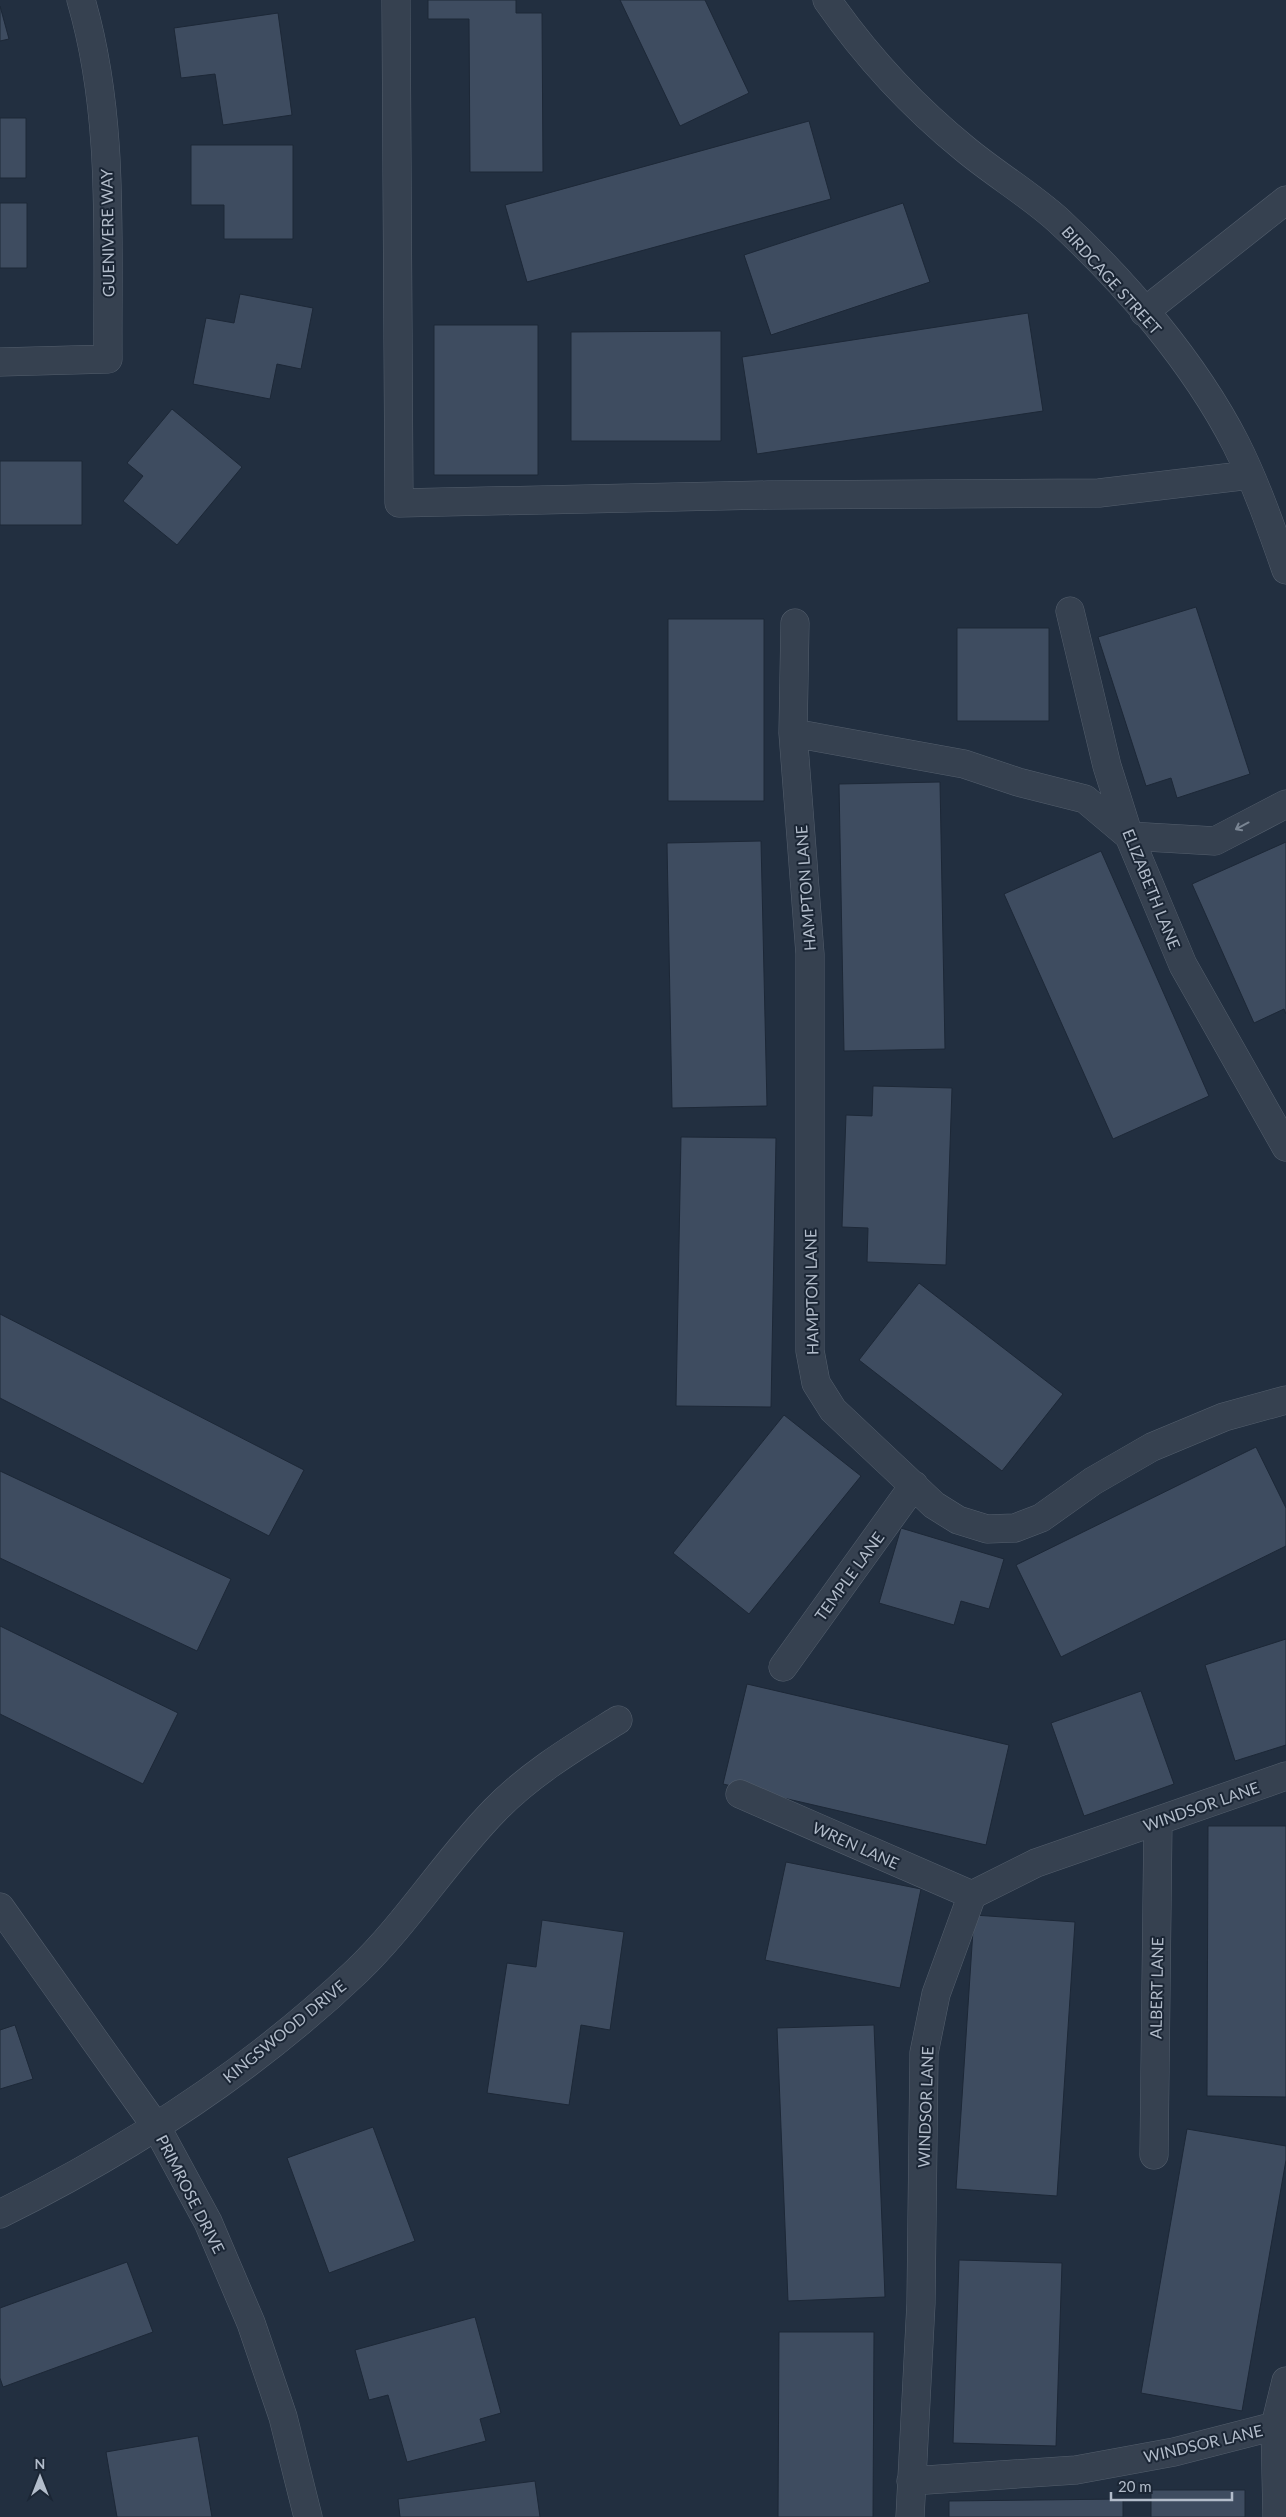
<svg xmlns="http://www.w3.org/2000/svg" width="1286" height="2517" font-family="Lato,sans-serif">
	<style>
		.building { fill: #3e4c60; stroke: #1d2837 }
		.lines { fill: none; stroke-linecap: round; stroke-linejoin: round }
		.minor-casing { stroke: #545f6d; stroke-width: 29 }
		.minor { stroke: #364150; stroke-width: 28 }
		.oneway { stroke: #7a8593 }
		.labels { text-anchor: middle; dominant-baseline: central; stroke-width: 4; stroke-linejoin: round; paint-order: stroke }
		.street-label { font-size: 16px; fill: #b2bcca; stroke: #1b2635 }
	</style>
	<rect width="100%" height="100%" fill="#222f40"/>
	<path class="building" d="M428,0H516V13H542L543,172H470L469,19H428Z
		M620,0H705L749,93L680,126Z
		M0,6L9,39L0,41Z
		M278,13L292,115L223,125L215,74L181,78L174,28Z
		M0,118H26V178H0Z
		M809,121L831,199L527,282L505,205Z
		M191,145H293V239H224V205H191Z
		M0,203H27V268H0Z
		M903,203L930,282L771,335L744,255Z
		M240,294L313,308L301,369L277,364L270,399L193,384L206,318L234,323Z
		M1028,313L1043,411L757,454L742,357Z
		M434,325H538V475H434Z
		M721,331V441H571V332Z
		M172,409L242,467L177,545L123,501L143,476L127,463Z
		M0,461H82V525H0Z
		M1196,607L1250,774L1177,798L1171,778L1146,786L1098,637Z
		M668,619H764V801H668Z
		M957,628H1049V721H957Z
		M940,782L945,1049L844,1051L839,784Z
		M761,841L767,1106L672,1108L667,843Z
		M1286,842V1014L1284,1009L1254,1023L1192,884Z
		M1101,851L1209,1096L1113,1139L1004,894Z
		M873,1086L952,1088L946,1265L867,1262L868,1228L842,1227L846,1115L872,1116Z
		M681,1137L776,1138L771,1407L676,1406Z
		M919,1283L1063,1394L1002,1471L859,1360Z
		M0,1314L304,1470L269,1536L0,1398Z
		M784,1415L861,1476L749,1614L673,1553Z
		M1256,1447L1286,1508V1546L1061,1657L1016,1565Z
		M0,1471L231,1579L197,1651L0,1558Z
		M901,1528L1004,1559L989,1609L961,1601L954,1625L879,1603Z
		M0,1626L178,1713L143,1784L0,1714Z
		M1286,1639V1745L1235,1761L1205,1665Z
		M747,1684L1009,1745L986,1845L723,1784Z
		M1141,1691L1174,1784L1084,1816L1051,1723Z
		M1208,1826H1286V2097L1207,2096Z
		M786,1862L921,1889L900,1988L765,1960Z
		M974,1915L1075,1922L1057,2196L956,2189Z
		M542,1920L624,1932L610,2030L581,2025L569,2105L487,2093L507,1963L536,1967Z
		M15,2025L33,2079L0,2089V2030Z
		M874,2025L885,2297L788,2301L777,2028Z
		M373,2127L415,2241L329,2273L287,2158Z
		M1187,2129L1286,2146V2160L1242,2411L1141,2393Z
		M959,2260L1062,2263L1056,2446L953,2443Z
		M127,2262L153,2332L3,2387L0,2378V2308Z
		M475,2317L501,2413L480,2419L486,2441L407,2462L388,2395L369,2400L355,2350Z
		M779,2332H874L873,2517H778Z
		M198,2436L212,2517H117L106,2452Z
		M535,2481L540,2517H400L398,2499Z
		M1151,2490H1245V2517H1151Z
		M1123,2499V2517H949V2501Z"/>
	<g class="lines">
		<g class="minor-casing">
			<path id="minor" d="M396,0L399,503L768,495L1099,493L1250,475
				M827,0C866,56 912,106 965,149C995,174 1029,194 1058,220C1125,282 1194,362 1236,444C1256,484 1271,527 1286,570
				M1144,312L1286,200
				M0,362L108,359C107,239 115,116 81,0
				M1070,611L1107,766L1129,836L1183,965L1286,1147
				M795,623L793,733L810,954V1351L816,1383L833,1410L934,1505L958,1520L987,1529L1015,1528L1041,1518L1093,1481L1152,1447L1224,1417L1286,1400
				M793,733L964,764L1018,782L1085,799L1129,836L1215,841L1286,804
				M783,1667L914,1485
				M740,1794L972,1895
				M0,1907L157,2128L208,2222L251,2323L283,2417L308,2517
				M1154,2155L1158,1821
				M0,2214C129,2150 252,2071 357,1971C408,1922 446,1860 495,1810C531,1773 575,1747 618,1720
				M911,2481L1076,2470L1174,2452L1275,2426H1286
				M910,2517L921,2303L924,2053L936,1994L972,1895L1036,1863L1286,1776
				M1277,2517L1275,2426L1286,2381"/>
		</g>
		<use href="#minor" class="minor"/>
	</g>
	<defs><path id="oneway-shaft" d="M-6 0H5M1.5-3L5.5 0L1.5 3" fill="none" stroke-width="1.6" stroke-linecap="round" stroke-linejoin="round" transform="scale(1.25)"/></defs>
	<use class="oneway" href="#oneway-shaft" transform="translate(1242 826) rotate(152)"/>
	<g class="labels">
		<g class="street-label">
			<text transform="translate(107 233) rotate(-91)">GUENIVERE WAY</text>
			<text transform="translate(1112 280) rotate(48)">BIRDCAGE STREET</text>
			<text transform="translate(805 888) rotate(-94)">HAMPTON LANE</text>
			<text transform="translate(1152 889) rotate(68)">ELIZABETH LANE</text>
			<text transform="translate(811 1292) rotate(-91)">HAMPTON LANE</text>
			<text transform="translate(849 1576) rotate(-54)">TEMPLE LANE</text>
			<text transform="translate(1201 1806) rotate(-19)">WINDSOR LANE</text>
			<text transform="translate(856 1845) rotate(24)">WREN LANE</text>
			<text transform="translate(1156 1988) rotate(-89)">ALBERT LANE</text>
			<text transform="translate(284 2031) rotate(-39)">KINGSWOOD DRIVE</text>
			<text transform="translate(925 2107) rotate(-88)">WINDSOR LANE</text>
			<text transform="translate(191 2194) rotate(63)">PRIMROSE DRIVE</text>
			<text transform="translate(1203 2443) rotate(-13)">WINDSOR LANE</text>
		</g>
	</g>
	<g transform="translate(40 2477)" stroke="#1b2635" stroke-width="4" paint-order="stroke">
	<path d="M0-4L9 19L0 12L-9 19Z" fill="#b2bcca"/>
	<text y="-8" font-size="14" font-weight="bold" text-anchor="middle" fill="#b2bcca">N</text>
	</g>
	<path d="M1111 2492v8h121v-8" fill="none" stroke="#b2bcca" stroke-width="2.5"/>
	<text x="1118" y="2492" font-size="15" fill="#b2bcca" stroke="#1b2635" stroke-width="4" paint-order="stroke">20 m</text>
</svg>
